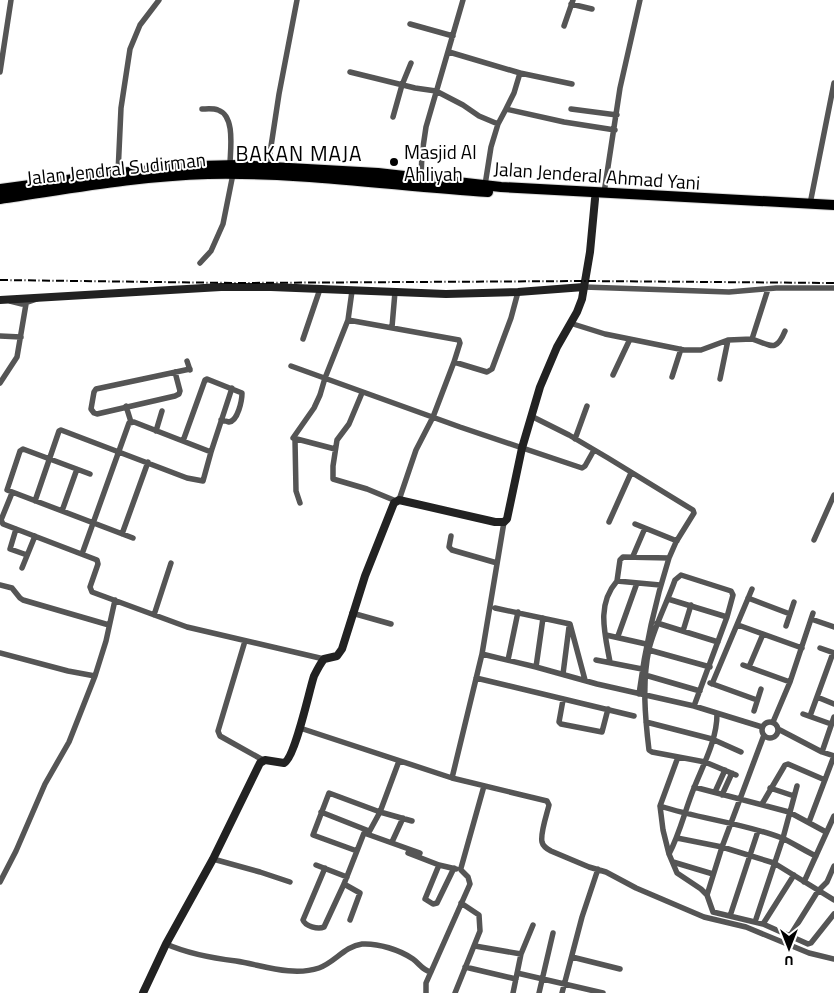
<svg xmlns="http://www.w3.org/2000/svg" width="834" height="993" font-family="'Titillium Web',sans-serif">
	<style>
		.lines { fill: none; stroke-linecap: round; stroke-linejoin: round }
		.highway-casing { stroke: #dbdbdb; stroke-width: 12 }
		.street { stroke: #555; stroke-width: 5.5 }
		.secondary { stroke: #222; stroke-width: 8 }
		.highway { stroke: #000; stroke-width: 10 }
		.rail { stroke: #000; stroke-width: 2; stroke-dasharray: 8 2.5 1 2.5; stroke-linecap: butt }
		.poi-dot { fill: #000; stroke: #fff; stroke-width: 2 }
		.labels { text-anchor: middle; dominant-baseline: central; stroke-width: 4; stroke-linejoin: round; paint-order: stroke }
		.poi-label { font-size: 19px; fill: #000; stroke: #fff; text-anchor: start }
		.street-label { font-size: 19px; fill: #000; stroke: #fff }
		.quarter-label { font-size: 21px; letter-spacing: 1px; fill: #000; stroke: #fff }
	</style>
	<rect width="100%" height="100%" fill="#fff"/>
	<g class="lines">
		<g class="highway-casing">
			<path id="highway" d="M0,189L118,173L199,166L238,165L378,173L501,187L834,205
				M0,199C69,189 138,176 208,174C301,172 395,186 488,192"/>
		</g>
		<path class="street" d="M571,4L592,9
			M410,24L453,36
			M564,26L573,0
			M449,52L520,73L572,84
			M0,72L11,0
			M350,72L415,88L436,91L463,105L479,116L498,124L506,109L564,122L615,130
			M202,109C206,109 213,108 218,110C236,116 230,151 230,165
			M506,109L514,93L520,73
			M571,109L617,115
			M393,117L402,85L411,63
			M268,166L279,94L297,0
			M118,173L121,108L130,49L140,25L159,0
			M421,177L422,154L426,127L463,0
			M485,185L491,147L498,124
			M604,193L620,88L640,0
			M810,204L834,83
			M200,263L211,251L223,224L233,174
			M584,287L729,292L776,288H834
			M10,301L22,304L37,299
			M348,320L459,340L460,343L454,362
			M570,323L605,334L684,350H701L728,340L752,339L768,289
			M392,327L395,292
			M0,336L21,337
			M303,339L320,289
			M752,339C771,345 776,353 785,331
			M187,361L190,370
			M291,366L460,427L582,468L585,466L594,450
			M175,372L180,391L179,394L175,396L97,414L94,413L91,409L94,392L96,389L190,369
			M613,375L630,339
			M672,377L681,349
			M720,379L728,340
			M0,383L17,357L26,304
			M362,393L349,424L337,440L333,466V479L367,489L396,501
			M126,406L131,422
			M531,416L569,435L608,458L693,510L694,513L676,542L669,558
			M156,431L162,411
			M575,439L587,406
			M295,440L296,491L300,503
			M183,441L205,380L207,379L242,393C242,400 238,421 229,422C229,422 222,420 221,420
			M335,449L293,438L314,408L320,395L325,378L348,320L352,291
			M90,474L23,449L20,451L7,490L133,538
			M12,493L1,520L3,524L97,560L98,564L90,587L92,592L187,627L324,659
			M399,500L416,450L433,417L454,362L487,372L492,369L511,318L518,292
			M35,501L59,431L61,430L187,478L203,481L211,452L232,388
			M62,511L77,469
			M504,522L482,654L452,778L547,801L549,805C547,814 540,833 542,842C543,846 547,849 551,851L589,867L606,872L636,888L704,917L746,927L809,953L834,959
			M609,522L631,473
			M635,524L677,541
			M16,529L10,549L27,555
			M122,534L148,462
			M451,536L449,547L452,550L497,563
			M814,540L834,495
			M82,554L129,423L134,422L211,452
			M633,556L645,528
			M22,568L35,536
			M617,581L620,560L623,557L669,558C655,602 645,648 639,694
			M0,585L12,588L20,598L23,600L109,625
			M748,598L790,614
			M668,599L727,617
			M495,608L570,624L585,680
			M352,613L391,624
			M154,615L171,563
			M811,619L834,627
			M657,623L718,642
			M738,625L802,648
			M786,626L794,602
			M683,631L691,605
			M606,635L646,644
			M618,636L637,583
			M245,641L218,731L220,736L263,760
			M820,648L834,653
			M649,650L710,667
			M0,653L68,671L95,676L106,641L115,600
			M482,654L536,667L597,684L694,706L762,727
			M508,660L518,612
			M596,660L642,669
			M610,662C605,634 596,605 617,581L660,585
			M743,665L790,682
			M536,667L543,618
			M749,667L763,634
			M563,674L569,627
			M645,675L700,691
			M476,678L634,716
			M710,683L757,700
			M712,684L752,589
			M817,697L834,704
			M563,700L559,722L561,724L602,732L608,709
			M694,706L727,617L733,595L731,591L681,575L675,580C667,603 655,625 649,649C642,682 645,717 649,750L652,752L705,762L736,775
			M754,711L761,689
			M803,714L831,724
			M810,716L833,653
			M646,722L712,739L741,752
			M773,722L790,682L813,613
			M762 730a8 8 0 1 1 16 0a8 8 0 1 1-16 0Z
			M300,728L452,778
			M778,729L822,752L834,756
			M822,752L834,717
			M678,757L660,806L663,830L669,854L677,873L701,889L707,895L713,912L763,924L808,944L811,943L834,914
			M694,787L789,812L826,832
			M770,788L794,796
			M715,792L725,770
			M722,795L732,773
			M762,804L785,765L788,764L825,780
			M660,806C700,819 743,823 782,838C793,843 805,851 816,856
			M321,812L369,831
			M809,822L834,756
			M368,834L380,812L399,761
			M677,838L722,847L774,863L834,900
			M392,842L403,818
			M357,851L313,835L329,793L380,812L412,821
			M408,853L439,865L456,869
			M669,854C680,833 685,810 694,788C703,765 717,740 717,714
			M213,859L260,872L290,882
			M673,862L713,874
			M316,865L347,877
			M439,865L425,899L433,904L437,903L454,868
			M325,868L303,920C305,926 318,930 324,927L344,884L364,833L420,853
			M0,882L16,851L45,784L69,742L95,676
			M804,882L834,816
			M344,884L360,893L350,920
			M707,895L722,847L764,735
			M730,916L758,831
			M755,922L783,838L797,786
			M763,924L794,875
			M788,939L818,891L827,882L834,866
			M166,944C189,954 211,958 236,961C262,965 292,977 319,968C334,963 345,946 362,944C378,943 400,950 413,959C420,964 422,970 431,972
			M475,946L521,954
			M572,957L620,969
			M465,967L516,979
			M517,973L603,993
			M426,993V983L470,884L468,877L461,870V868L484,786
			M455,993L480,931L479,915L461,903
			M513,993L521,954L533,925
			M539,993L553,933
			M562,993L582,917L598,869"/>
		<path class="secondary" d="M0,300L221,287H271L446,294L518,292L584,287
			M143,993L166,944L213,859L260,763L265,760L284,763C295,758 309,691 314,676C317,670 320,664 324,659L337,656L342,649L365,576L394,503L399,500L495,522H504L507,519L522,448L540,387L557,347L577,312L582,299L590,252L595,199"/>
		<use href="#highway" class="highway"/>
		<path class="rail" d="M0,280L235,283L586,281L834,283"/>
	</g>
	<circle class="poi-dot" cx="394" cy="162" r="5"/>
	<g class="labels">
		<g class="poi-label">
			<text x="404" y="151">Masjid Al<tspan x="404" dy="22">Ahliyah</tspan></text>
		</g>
		<g class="street-label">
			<text transform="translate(116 168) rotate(-6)">Jalan Jendral Sudirman</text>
			<text transform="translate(597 175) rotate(4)">Jalan Jenderal Ahmad Yani</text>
		</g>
		<g class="quarter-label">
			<text x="299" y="153">BAKAN MAJA</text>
		</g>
	</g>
	<g transform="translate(789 948) rotate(180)" stroke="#ffffff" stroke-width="4" paint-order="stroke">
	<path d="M0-4L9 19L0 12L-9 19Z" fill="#000000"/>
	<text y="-8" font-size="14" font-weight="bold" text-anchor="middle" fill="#000000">U</text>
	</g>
</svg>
